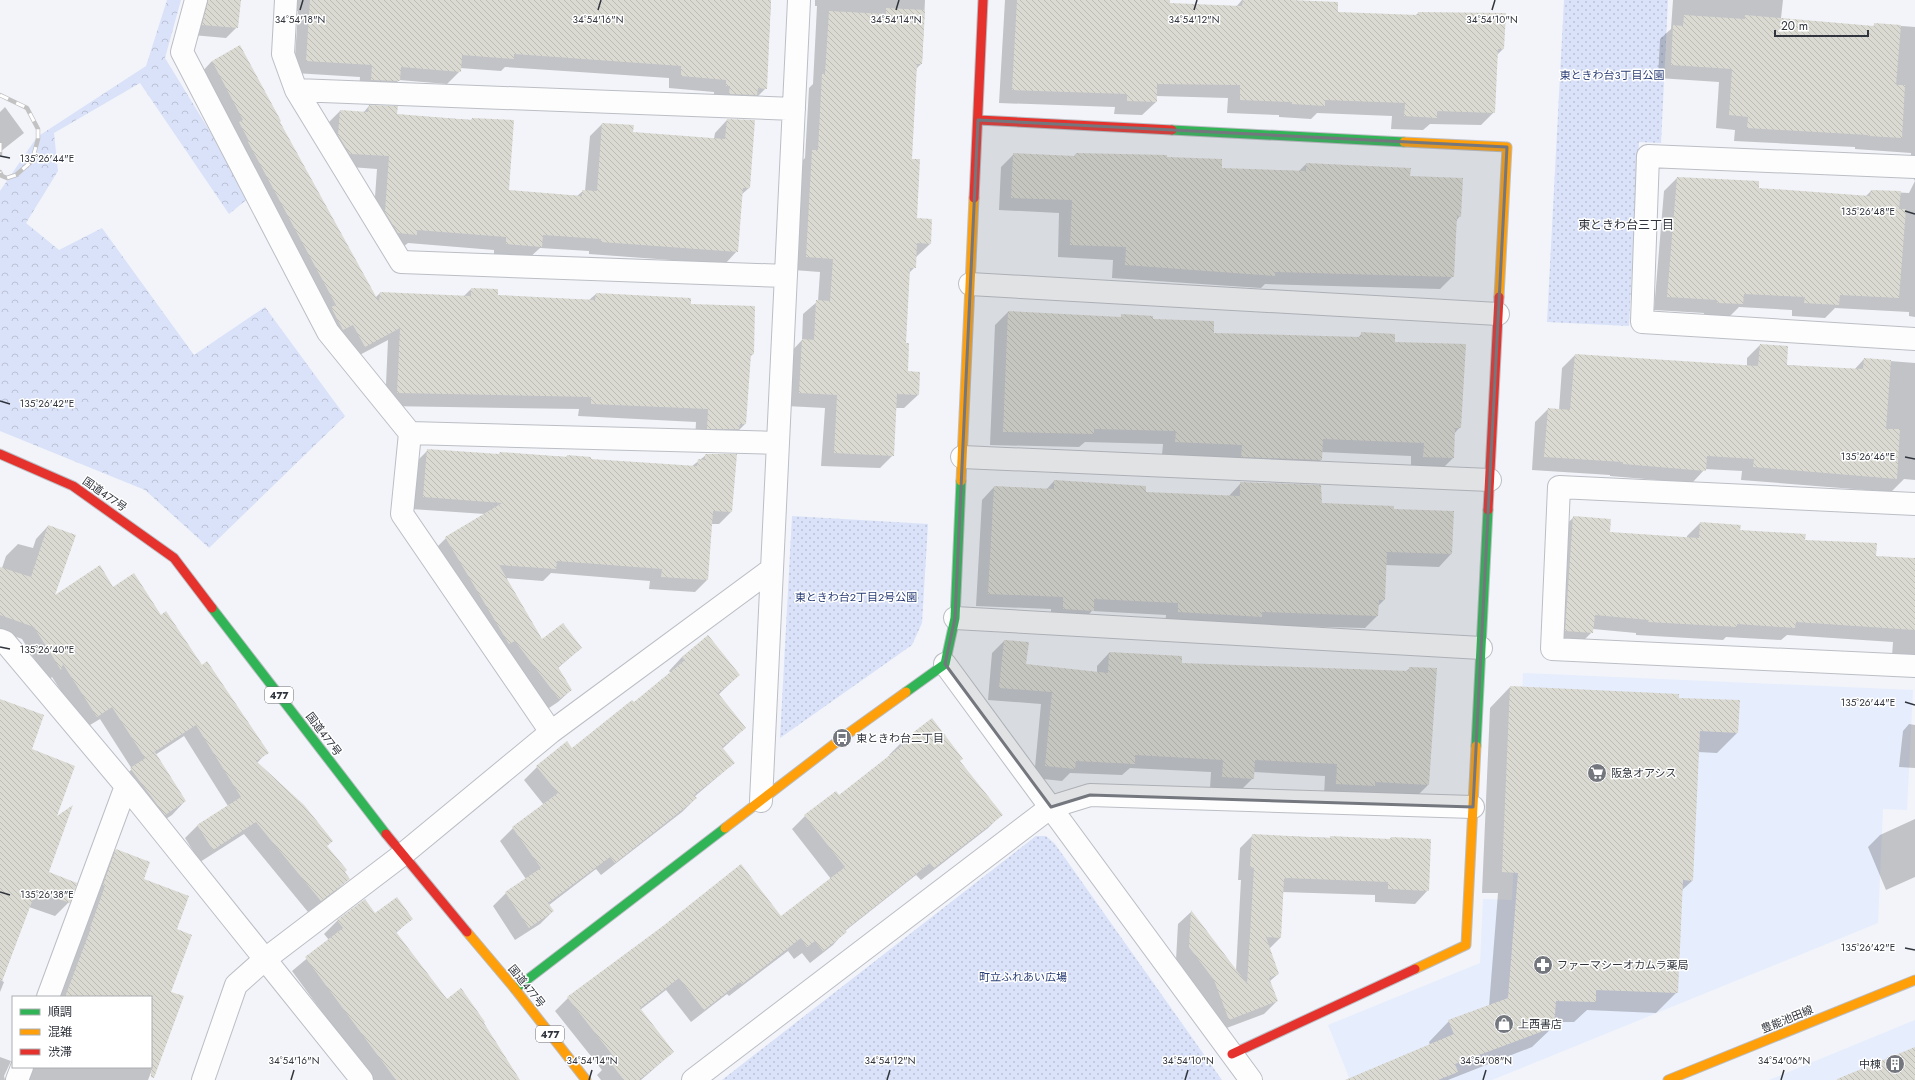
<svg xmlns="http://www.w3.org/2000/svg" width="1915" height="1080" font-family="Jost,'Noto Sans JP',sans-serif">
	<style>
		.built { fill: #e6edfc }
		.forest { fill: url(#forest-crowns) }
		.park { fill: url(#park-dots) }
		.shadow { fill: #0003 }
		.building { fill: url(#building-back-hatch) }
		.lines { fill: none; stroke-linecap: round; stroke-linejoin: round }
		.street-casing { stroke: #bbbec4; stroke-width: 24 }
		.fast-casing { stroke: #bbbec4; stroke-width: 11 }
		.slow-casing { stroke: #bbbec4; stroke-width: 11 }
		.jam-casing { stroke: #bbbec4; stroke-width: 11 }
		.street { stroke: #fdfdfe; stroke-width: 22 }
		.fast { stroke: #30b455; stroke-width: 9 }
		.slow { stroke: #ff9f0a; stroke-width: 9 }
		.jam { stroke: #e5322d; stroke-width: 9 }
		.rail-casing { stroke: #c2c2c3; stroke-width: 4.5 }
		.rail { stroke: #fff; stroke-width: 3; stroke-dasharray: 9; stroke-linecap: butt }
		.marked { fill: #74777e; fill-opacity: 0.2; stroke: #74777e; stroke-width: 3; stroke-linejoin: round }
		.ticks { fill: none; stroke: #30343c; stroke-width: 1.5 }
		.labels { text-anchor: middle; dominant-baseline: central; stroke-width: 3; stroke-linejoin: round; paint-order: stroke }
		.shield { fill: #fff; stroke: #6e7176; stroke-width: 1 }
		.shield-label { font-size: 10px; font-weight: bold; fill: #30343c }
		.park-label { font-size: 11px; fill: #2a3e75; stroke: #fff }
		.street-label { font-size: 11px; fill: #30343c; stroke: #fff }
		.poi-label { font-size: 11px; fill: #30343c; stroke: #fff; text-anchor: start }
		.neighbourhood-label { font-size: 12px; fill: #30343c; stroke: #fff }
		.ticks-label { font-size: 10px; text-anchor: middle; fill: #30343c; stroke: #fff; stroke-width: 3; stroke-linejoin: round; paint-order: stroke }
	</style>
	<defs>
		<pattern id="forest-crowns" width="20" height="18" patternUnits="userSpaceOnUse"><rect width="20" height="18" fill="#d9e2f8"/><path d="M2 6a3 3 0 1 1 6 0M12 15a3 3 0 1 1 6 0" fill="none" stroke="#bbc2d6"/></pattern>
		<pattern id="park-dots" width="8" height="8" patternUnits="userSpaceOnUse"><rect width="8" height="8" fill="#d9e2f8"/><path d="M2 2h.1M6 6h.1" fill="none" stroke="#bbc2d6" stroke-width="1.8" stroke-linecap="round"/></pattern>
		<pattern id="building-back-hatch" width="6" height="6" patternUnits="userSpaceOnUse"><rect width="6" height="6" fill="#dbdad2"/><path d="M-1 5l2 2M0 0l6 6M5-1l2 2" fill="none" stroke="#bcbcb5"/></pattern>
	</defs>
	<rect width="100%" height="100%" fill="#f2f4f9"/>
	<path class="built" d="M1523,673L1913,690L1907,810L1883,809L1878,923L1492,1080H1350L1328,1025L1480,963L1483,899L1512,900Z
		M1915,1020V1080H1769Z"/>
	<path class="forest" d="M167,0H181L165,58L250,197L229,214L140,83L54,133L58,171L26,223L59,250L102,228L194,355L265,307L345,416L209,548L145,490L0,431V191L37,137L146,66Z"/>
	<path class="park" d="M1564,0H1668L1661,143L1639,142L1629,326L1547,322Z
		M792,516L928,524L922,623L912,645L780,738Z
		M1036,836H1046L1055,844L1222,1080H722Z"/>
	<path class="shadow" d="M204,0H240L237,27L226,38L192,35Z
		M286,0H771L766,88L753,101L714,98V92L669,88V78L505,67L501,71L460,68V71L447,84L399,80L386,94L359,92L360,77L294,73L298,11L286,10Z
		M815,0H925L922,63L915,70L911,160L916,219L930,244L916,257L915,267L908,274L905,344L907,372L919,373L918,395L904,408H895L893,455L880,468L821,466L825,408L786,406L789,354L802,340L803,314L818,301L820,272L793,270L799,164L805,158L809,88L813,84L817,6H815Z
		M1005,0H1169V4L1236,7L1242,0H1267L1337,13L1415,16L1418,13L1503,49L1497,55L1494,112L1481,125L1430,124L1423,130L1391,129L1392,116L1317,113L1311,119L1279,117V115L1227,113L1228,98L1156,96V102L1142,115L1114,114L1115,107L999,103Z
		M1673,0H1783L1781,18L1784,20L1872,27L1875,24L1915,27V317L1909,316V312L1835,308L1825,318L1792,316V310L1739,307L1729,317L1704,316V313L1654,310L1664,191L1677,178L1758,189L1865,197L1871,191L1909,193L1915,181L1910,172L1911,153L1855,149V147L1734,141L1735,130L1716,128L1719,82L1658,78L1660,39L1671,29Z
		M212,61L279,122L375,298L380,293L463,297L471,289L497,296L589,300L596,294L690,305L753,354L750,357L745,424L732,437L695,441L696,422L578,416L579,409L385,406L388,340L352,359L200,74Z
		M369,106L396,115L471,120L472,119L508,191L577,196L583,191H585L590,136L602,124L632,133L714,139L715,133L727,120L749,188L741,195L737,251L725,264L589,254V251L540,248L528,259L494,257V250L408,243L403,247L373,225L377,169L337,166L327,124L340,111L363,113Z
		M5,107L24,133L0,152V112Z
		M1014,154L1073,157L1076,154L1166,158L1220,169L1299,171L1306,164L1409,177L1460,216L1456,221L1453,276L1440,289L1265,284L1261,288L1112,278L1113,260L1058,257L1059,213L999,210L1001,167Z
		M1008,312L1120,318L1122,315L1152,320L1212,334L1358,338L1362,333L1393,343L1460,427L1454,434L1453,458L1440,471L1411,470V456L1321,452V460L1308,473L1229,458L1162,455L1163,444L1085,442L1079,447L990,445L995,325Z
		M1760,345L1786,365L1854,370L1864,359L1915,363V480L1904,479L1891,492L1741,480L1742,471L1705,469L1692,483L1610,476V475L1532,470L1535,422L1548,409L1559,410L1562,368L1575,355L1747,366V358Z
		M428,450L498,455L500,453L566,457L567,456L590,460L691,467L706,455L731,512L719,524H711L707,580L695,592L649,589L650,581L551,573L543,581L506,578L542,640L581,648L558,668L571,690L558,702L546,710L434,550L446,538L485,514L411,509L416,462Z
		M1054,481L1145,493L1228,497L1241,483L1321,503L1393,510L1451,554L1439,567L1385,565L1384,600L1378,606L1377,616L1365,628L1253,625H1165L1166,615L1092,611L1080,623L1051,622V609L976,606L982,500L994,487L1046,490Z
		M1574,517L1609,533L1687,539V536L1700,523L1739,531L1804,540L1875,557L1915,559V658L1892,656L1893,642L1787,635L1781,640L1726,637L1723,640L1636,635V633L1593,629L1592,632L1579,645L1553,644L1560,530Z
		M48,526L53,598L113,588L161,616L267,752L257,763L326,846L348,879L336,891L308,912L244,834L200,862L185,838L197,826L228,806L184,736L155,755L185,801L172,815L152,828L118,782L132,769L100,719L85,728L52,677L48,681L22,639L0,631V574L6,556L18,544L33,548L36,539Z
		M708,636L739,675L718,695L745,728L722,749L734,763L694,797L696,798L682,812L601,875L596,869L549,905L553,911L540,924L515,940L493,906L506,893L526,879L500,841L513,828L544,805L524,780L537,767L572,750L634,703L671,673L669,671L682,657Z
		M1004,641L1025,665L1097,673V666L1109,653L1181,664L1405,672L1410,668L1428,785L1416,797L1324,796L1325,776L1254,772L1253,778L1241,790L1210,789L1211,772L1130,768L1122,775L1070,773L1062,781L1034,778L1041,704L988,700L992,653Z
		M1510,687L1678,699L1737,733L1717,753L1698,752L1692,881L1681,891L1677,992L1656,1013L1587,1010L1574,1022H1553V1027L1532,1047L1448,1080H1347L1430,1045L1429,1042L1449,1021L1489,1006L1498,893H1482L1490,708Z
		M0,700L30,750L55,818L48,872L69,902L55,916L29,907L2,981L4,982L0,992Z
		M932,719L959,761L1001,815L988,828L921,880L916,875L845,931L833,945L810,963L802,953L794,959L788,951L729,996L727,994L691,1022L666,990L640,1010L673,1052L641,1080H601L597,1075L602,1070L555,1011L568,998L781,918L831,879L792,829L805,816L839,796L891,756L889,755L902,742Z
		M1909,724L1915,725V768L1899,767L1903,731Z
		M1915,819V877L1886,890L1868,847L1880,835Z
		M1253,835L1389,840L1391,838L1428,890L1415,904L1375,902V895L1282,892L1280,938L1269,949L1278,974L1269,982L1277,1001L1264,1014L1216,1032L1201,993L1176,960L1178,924L1191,912L1236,971L1241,880H1238L1240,848Z
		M116,850L143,880L176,930L170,992L160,1049L148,1080H23L33,1067H151V997H58L103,863Z
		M365,900L375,914L412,918L396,933L447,1000L483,1023L519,1080H372L292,971L329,940L324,934L337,921Z
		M0,1057L11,1061L4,1076L5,1080H0Z"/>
	<path class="building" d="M208,0H241L238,28L202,25Z
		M310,0H771L767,89L758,88L757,95L729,94L730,86H726V80L681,76V66L514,54V59L462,55L461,72L401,67L400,81L371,80L372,65L306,61Z
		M1017,0H1170V3L1242,6L1243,0H1291L1338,2V12L1418,15V12L1506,13L1504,49H1498L1495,113L1437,111V118L1404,116L1405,103L1325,100V106L1292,104V102L1240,100V85L1157,84V102L1127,101V94L1012,90Z
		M886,8L925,10L922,64H917L912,159H920L917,218L932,219L931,244L917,243L916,268H910L906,343H909L908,371L920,372L919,395L897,394L894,456L834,453L837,395L799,393L802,339L814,340L816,300L830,301L833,259L806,257L812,150H818L822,74H825L829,11L886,14Z
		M1684,15L1745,19V15L1874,26V23L1901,25L1896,85H1905L1902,138L1868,136V135L1747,128L1748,117L1729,115L1732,69L1671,65L1673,25L1683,26Z
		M240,45L281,121L280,122L379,302L380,292L471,296V288L498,289V295L595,300L596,293L691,298V304L755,306L754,354H751L746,424H740L739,429H707L708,409L591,404V397L397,393L400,328L365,347L353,325L343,330L331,307L336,305L248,142L249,141L239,122L243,120L212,61Z
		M369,105L398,106L397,114L472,120V118L514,120L509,190L582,196V190L597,191L602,123L634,125L633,132L725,139L727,119L755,120L750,188H743L738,252L601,242V239L543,235L542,247L506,244V237L417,230V235L398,233L385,212L389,156L350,154L338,135L340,110L368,112Z
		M1013,153L1075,156L1076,153L1167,155V157L1222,159V168L1306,171V163L1411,168L1410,176L1463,178L1461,217L1457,216L1454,277L1275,272V276L1125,265L1126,247L1070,245L1072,200L1011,198Z
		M1677,177L1759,181V188L1870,196L1871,190L1901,191L1899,209H1906L1899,298L1840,295L1839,305L1804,303L1805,297L1744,294L1743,304L1717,303V300L1667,297Z
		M1008,311L1121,317V314L1153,316V319L1214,321V333L1361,337V332L1395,334V342L1466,344L1461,428H1455L1454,458L1423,457L1424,443L1323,439L1322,460L1241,457L1242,445L1175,442L1176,431L1094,429V434L1003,432Z
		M1760,344L1788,346L1787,365L1863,369L1864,358L1891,360L1886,429H1900L1897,479L1753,467L1754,459L1707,456L1706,471L1623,464V462L1544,457L1548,408L1570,410L1575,354L1758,366Z
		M427,449L499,454L500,452L567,457V455L591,457V459L697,466L698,459L705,460V454H737L732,512L713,511L708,580L661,577L662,569L557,561L556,569L499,565L542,639L563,623L582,648L558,667L572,690L559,699L515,641L509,644L445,537L502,503L423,497Z
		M1054,480L1146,486V492L1240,496V482L1321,485L1322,503L1394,506V509L1454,511L1452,554L1387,552L1385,600H1379L1378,616L1262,612V617L1178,612V603L1094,599V611L1063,609V597L988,594L994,486L1054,489Z
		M1573,516L1611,519L1610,532L1699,538L1700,522L1741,525L1740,530L1806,534L1805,540L1877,543L1876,556L1915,558V630L1796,622L1795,628L1737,624V627L1648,622L1649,620L1595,615L1593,633L1565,631Z
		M48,525L76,535L55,595L100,565L113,587L134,573L161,615L166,611L202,665L207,661L269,753L256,761L304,805L333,841L327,846L347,870L345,872L350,879L321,901L256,822L213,850L197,825L241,797L196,725L145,758L112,707L97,717L63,664L61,670L34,627L0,615V567L31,577Z
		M708,635L740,675L718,693L746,728L722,747L735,763L694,795L697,798L615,863L610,857L548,903L554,911L529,928L505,892L541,868L512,827L558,793L536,766L567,741L572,748L632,700L634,702L685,660L682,657Z
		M1004,640L1029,642L1026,664L1108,673L1109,652L1182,656V663L1409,671V667L1437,668L1429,785L1375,782V786L1336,784L1337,764L1255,760L1254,779L1222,777L1223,760L1135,755V764L1076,761L1075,769L1045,766L1052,692L999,688Z
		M1510,686L1679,694V698L1740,700L1738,733L1700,731L1693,881L1683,880L1678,993L1596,990V1002L1556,1001L1554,1027L1455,1064L1458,1072L1438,1080H1345L1454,1034L1448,1020L1508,998L1518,873L1502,872Z
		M0,699L44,715L32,749L75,766L57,816L73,805L49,872L77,883L70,903L36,891L2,981L0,980Z
		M932,718L963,759L960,761L1003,815L934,868L930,863L845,930L847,932L823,951L815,941L807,947L801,938L742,984L740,982L704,1010L679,978L640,1008L674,1052L639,1080H624L609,1061L614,1057L567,997L663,926L741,864L781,916L845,867L804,815L836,791L839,795L904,744L902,741Z
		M155,752L186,801L165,815L130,768Z
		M1252,834L1330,838V836L1390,839L1391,837L1431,839L1429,891L1388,889V882L1286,878L1284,879L1281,938L1266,937L1279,974L1269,978L1278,1001L1229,1020L1214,980L1189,947L1191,910L1247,984L1254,868L1250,867Z
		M116,849L150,862L144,879L189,896L177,929L192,935L171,992L184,996L154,1078L151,1077V997H65L91,928H90L105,886L103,885Z
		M397,897L413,919L396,932L447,999L461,988L485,1022L484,1023L520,1080H396L305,957L343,928L337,920L365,899L375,913Z
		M1915,1047V1080H1837V1079Z"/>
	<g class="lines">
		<g class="street-casing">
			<path id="street" d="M196,0L182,52L328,332L410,433
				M286,0L283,54L296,90L401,262L786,276
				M296,90L794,109
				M1915,167L1648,156L1642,322L1915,339
				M970,284L1498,314
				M962,457L1490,480
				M1915,504L1559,487L1552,649L1915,666
				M955,618L1481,648
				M0,640L5,642L126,786L362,1080
				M945,664L1251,1080
				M551,732L402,514L410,433L778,443
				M761,801L799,0
				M48,997L126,786
				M17,1080L22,1067
				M203,1080L236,985L264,960L402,855L551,732L772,569
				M693,1080L1051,807L1090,795L1473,807"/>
		</g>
		<g class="fast-casing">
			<path id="fast" d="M1172,130L1404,142
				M212,608L386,834
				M906,692L945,664L955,618L961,481
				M1476,746L1488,510
				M515,989L725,828"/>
		</g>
		<g class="slow-casing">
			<path id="slow" d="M1404,142L1507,147L1499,297
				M961,481L974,198
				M725,828L842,738L906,692
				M467,932L515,989L586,1080
				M1415,969L1466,945L1476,746
				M1668,1080L1915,980"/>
		</g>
		<g class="jam-casing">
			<path id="jam" d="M978,120L1172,130
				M974,198L983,0
				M0,454L73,486L174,558L212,608
				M1488,510L1499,297
				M386,834L467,932
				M1232,1054L1415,969"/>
		</g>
		<use href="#street" class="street"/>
		<use href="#fast" class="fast"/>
		<use href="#slow" class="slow"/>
		<use href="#jam" class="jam"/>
		<g class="rail-casing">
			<path id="rail" d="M0,95L27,108L38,129V139L32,161L16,175L7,178L2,176L0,172
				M0,143V154"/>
		</g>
		<use href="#rail" class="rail"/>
	</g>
	<path class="marked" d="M978,120L1507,147L1473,807L1090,795L1051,807L945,664L955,618Z"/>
	<path class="ticks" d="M300,10L303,0M598,10L601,0M896,10L899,0M1194,10L1197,0M1492,10L1495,0M0,156L10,158M1905,211L1915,214M0,401L10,404M1905,457L1915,459M0,647L10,649M1905,702L1915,705M0,892L10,895M1905,948L1915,950M291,1080L294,1070M589,1080L592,1070M887,1080L890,1070M1185,1080L1188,1070M1483,1080L1486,1070M1781,1080L1784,1070"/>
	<defs>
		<g id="bus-disc" transform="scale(1)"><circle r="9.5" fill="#74777e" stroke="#fff"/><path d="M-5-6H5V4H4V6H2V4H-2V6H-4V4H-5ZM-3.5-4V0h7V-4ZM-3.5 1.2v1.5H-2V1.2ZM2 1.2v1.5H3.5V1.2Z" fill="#fff"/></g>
		<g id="supermarket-disc" transform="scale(1)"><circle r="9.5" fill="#74777e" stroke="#fff"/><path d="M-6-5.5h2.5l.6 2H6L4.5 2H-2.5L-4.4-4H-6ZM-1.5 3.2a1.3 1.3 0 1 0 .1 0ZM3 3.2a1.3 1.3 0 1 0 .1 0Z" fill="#fff"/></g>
		<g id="pharmacy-disc" transform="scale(1)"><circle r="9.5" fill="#74777e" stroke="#fff"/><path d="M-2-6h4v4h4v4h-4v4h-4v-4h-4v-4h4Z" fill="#fff"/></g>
		<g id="shop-disc" transform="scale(1)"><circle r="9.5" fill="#74777e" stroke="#fff"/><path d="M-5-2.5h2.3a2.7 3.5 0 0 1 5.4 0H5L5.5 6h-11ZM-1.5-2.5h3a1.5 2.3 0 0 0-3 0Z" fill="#fff"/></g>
		<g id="building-disc" transform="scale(1)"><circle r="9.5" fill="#74777e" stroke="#fff"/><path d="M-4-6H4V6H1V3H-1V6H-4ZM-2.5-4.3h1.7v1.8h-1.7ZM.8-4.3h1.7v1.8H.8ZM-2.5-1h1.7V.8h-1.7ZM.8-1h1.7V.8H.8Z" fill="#fff"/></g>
	</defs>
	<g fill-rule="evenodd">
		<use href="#bus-disc" x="842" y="738"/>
		<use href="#supermarket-disc" x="1597" y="773"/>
		<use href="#pharmacy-disc" x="1543" y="965"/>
		<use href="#shop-disc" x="1504" y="1024"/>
		<use href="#building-disc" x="1895" y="1064"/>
	</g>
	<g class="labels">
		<g class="shield">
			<rect x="265" y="687" width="28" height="16" rx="3"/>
			<rect x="536" y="1026" width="28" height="16" rx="3"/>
		</g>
		<g class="shield-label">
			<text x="279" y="695">477</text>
			<text x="550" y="1034">477</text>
		</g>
		<g class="park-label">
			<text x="1612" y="75">東ときわ台3丁目公園</text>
			<text x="856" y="597">東ときわ台2丁目2号公園</text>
			<text x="1023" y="977">町立ふれあい広場</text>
		</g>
		<g class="street-label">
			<text transform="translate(105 494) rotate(35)">国道477号</text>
			<text transform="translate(324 734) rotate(53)">国道477号</text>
			<text transform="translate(527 986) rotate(51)">国道477号</text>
			<text transform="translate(1787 1019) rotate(-22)">豊能池田線</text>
		</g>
		<g class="poi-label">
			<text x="856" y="738">東ときわ台二丁目</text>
			<text x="1611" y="773">阪急オアシス</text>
			<text x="1557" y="965">ファーマシーオカムラ薬局</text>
			<text x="1518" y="1024">上西書店</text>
			<text x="1881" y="1064" text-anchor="end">中棟</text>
		</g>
		<g class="neighbourhood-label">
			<text x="1626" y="225">東ときわ台三丁目</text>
		</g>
	</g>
	<g class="ticks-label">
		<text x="300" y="23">34°54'18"N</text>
		<text x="598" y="23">34°54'16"N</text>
		<text x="896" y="23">34°54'14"N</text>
		<text x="1194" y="23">34°54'12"N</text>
		<text x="1492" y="23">34°54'10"N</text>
		<text x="47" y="162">135°26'44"E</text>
		<text x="1868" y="215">135°26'48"E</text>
		<text x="47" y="407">135°26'42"E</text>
		<text x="1868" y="460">135°26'46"E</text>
		<text x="47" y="653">135°26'40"E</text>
		<text x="1868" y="706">135°26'44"E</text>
		<text x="47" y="898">135°26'38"E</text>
		<text x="1868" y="951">135°26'42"E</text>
		<text x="294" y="1064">34°54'16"N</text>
		<text x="592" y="1064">34°54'14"N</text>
		<text x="890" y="1064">34°54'12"N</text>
		<text x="1188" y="1064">34°54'10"N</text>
		<text x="1486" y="1064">34°54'08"N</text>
		<text x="1784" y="1064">34°54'06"N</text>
	</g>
	<rect x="12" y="996" width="140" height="72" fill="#ffffff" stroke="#acaeb1"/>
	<rect x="20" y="1009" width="20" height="6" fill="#30b455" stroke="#acaeb1"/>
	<text x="48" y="1016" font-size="12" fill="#30343c">順調</text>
	<rect x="20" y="1029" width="20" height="6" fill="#ff9f0a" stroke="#acaeb1"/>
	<text x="48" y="1036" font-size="12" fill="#30343c">混雑</text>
	<rect x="20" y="1049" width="20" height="6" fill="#e5322d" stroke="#acaeb1"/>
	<text x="48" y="1056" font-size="12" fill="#30343c">渋滞</text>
	<path d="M1775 30v6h93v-6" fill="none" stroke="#30343c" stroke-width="2"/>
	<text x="1781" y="30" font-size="12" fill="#30343c" stroke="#ffffff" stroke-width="3" paint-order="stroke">20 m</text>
</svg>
